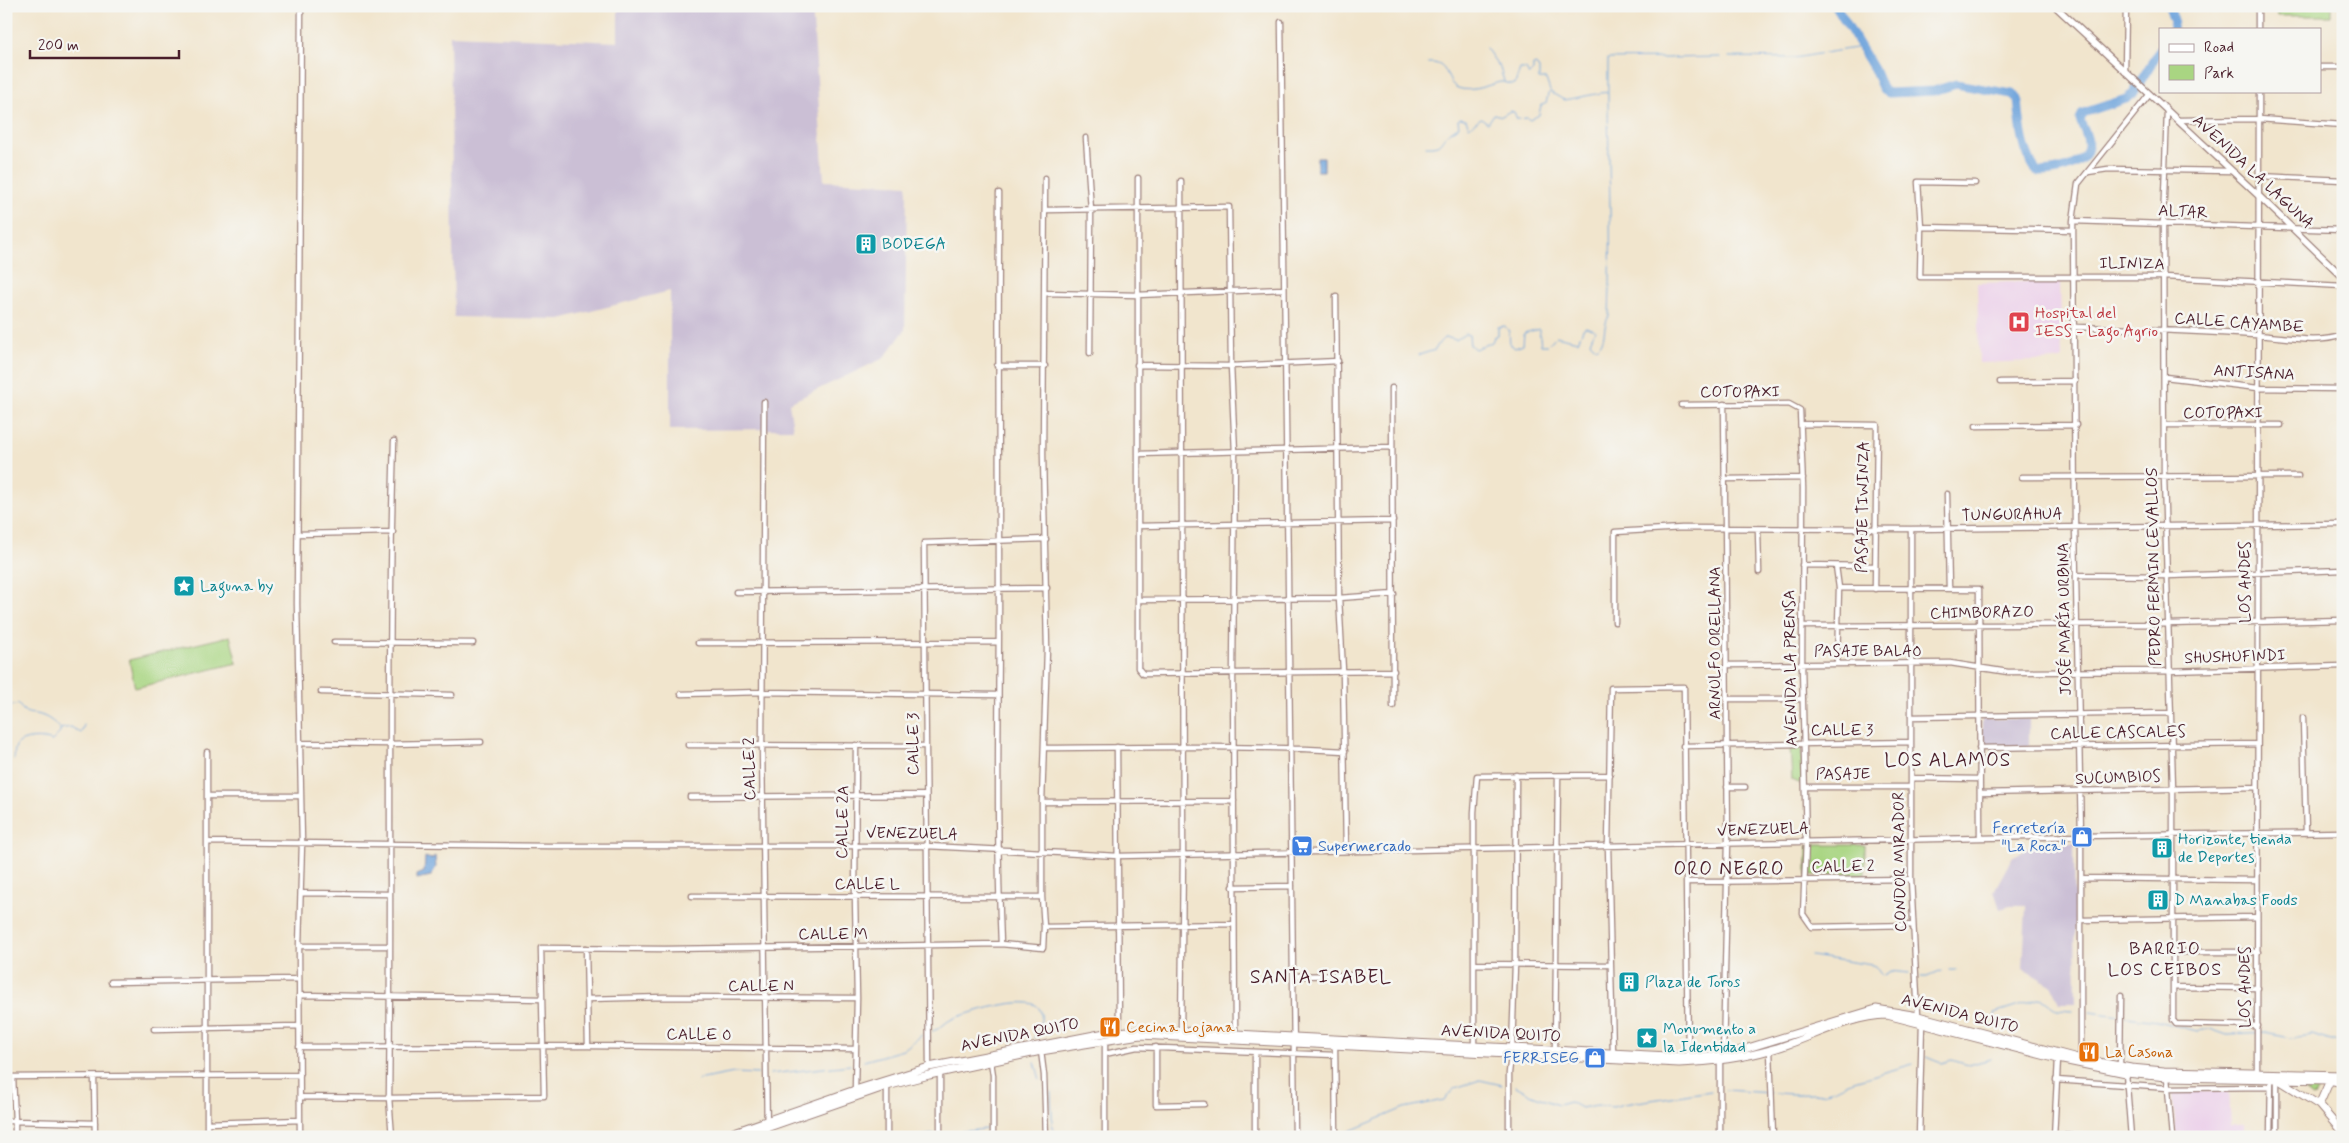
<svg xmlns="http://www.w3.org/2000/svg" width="2349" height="1143" font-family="Mynerve,sans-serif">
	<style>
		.built { fill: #ecd1ea }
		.industrial { fill: #cbbfd5 }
		.green { fill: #a9d582; stroke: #7a7a56 }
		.water { fill: #70a4dc; stroke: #5d6284 }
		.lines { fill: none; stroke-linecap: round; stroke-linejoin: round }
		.stream { stroke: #70a4dc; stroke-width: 1 }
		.river { stroke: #70a4dc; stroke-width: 9 }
		.minor-casing { stroke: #9e827c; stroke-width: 7 }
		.tertiary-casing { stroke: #9e827c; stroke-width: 8 }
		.trunk-casing { stroke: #9e827c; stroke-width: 9 }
		.minor { stroke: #fff; stroke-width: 4.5 }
		.tertiary { stroke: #fff; stroke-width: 5.5 }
		.trunk { stroke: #fff; stroke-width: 7 }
		.labels { text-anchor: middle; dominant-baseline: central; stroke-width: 5; stroke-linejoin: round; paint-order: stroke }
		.street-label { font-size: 16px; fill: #4a1f2b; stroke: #f6f6f2 }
		.culture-label { font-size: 16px; fill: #0d838f; stroke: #f6f6f2; text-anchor: start }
		.health-label { font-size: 16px; fill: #be3a42; stroke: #f6f6f2; text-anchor: start }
		.shop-label { font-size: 16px; fill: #366cbe; stroke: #f6f6f2; text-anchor: end }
		.food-label { font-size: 16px; fill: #c56008; stroke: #f6f6f2; text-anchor: start }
		.neighbourhood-label { font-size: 18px; letter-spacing: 1px; fill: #4a1f2b; stroke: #f6f6f2 }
		.quarter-label { font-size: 19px; letter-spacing: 1px; fill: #4a1f2b; stroke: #f6f6f2 }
	</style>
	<rect width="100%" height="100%" fill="#f6f6f2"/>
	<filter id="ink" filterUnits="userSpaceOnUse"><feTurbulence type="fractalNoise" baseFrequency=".02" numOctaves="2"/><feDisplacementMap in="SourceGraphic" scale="10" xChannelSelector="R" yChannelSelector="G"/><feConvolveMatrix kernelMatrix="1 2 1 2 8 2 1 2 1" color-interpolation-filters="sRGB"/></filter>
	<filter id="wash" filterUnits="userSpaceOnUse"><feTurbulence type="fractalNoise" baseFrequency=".0096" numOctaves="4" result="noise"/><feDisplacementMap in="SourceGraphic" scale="20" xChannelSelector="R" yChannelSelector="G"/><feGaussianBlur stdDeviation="1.12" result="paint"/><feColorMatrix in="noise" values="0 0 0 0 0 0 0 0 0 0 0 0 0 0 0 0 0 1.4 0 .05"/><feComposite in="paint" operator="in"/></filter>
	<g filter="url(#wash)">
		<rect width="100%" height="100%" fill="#f1e5cd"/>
		<path class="built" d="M2060,281L2062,360L1979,363L1977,283Z
			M2229,1090L2231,1125H2244V1137H2176L2173,1092Z"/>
		<path class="industrial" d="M618,6H812L824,181L907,185L905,330L884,358L789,403L793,429L670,430V291L560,319L454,317L450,35L618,42Z
			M1982,719H2029V746H1982Z
			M2035,843H2074L2076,1003H2059L2051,985L2023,969L2026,906H2010L2000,909L1994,891L2013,856Z"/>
		<path class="green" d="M2277,6H2331V16H2277Z
			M230,636L237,663L135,688L129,660Z
			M1790,747L1801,748L1804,785L1792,780Z
			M1807,845H1865V875H1807Z
			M2295,1082L2320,1083L2314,1097Z"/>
		<path class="water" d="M1317,157H1324V171H1317Z
			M435,856L436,867L431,876L417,879V875L424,872L425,857L431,859Z"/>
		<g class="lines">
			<path class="stream" d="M1486,48L1500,68L1504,81
				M1729,57L1794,58L1861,47
				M1428,63C1451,61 1444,83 1458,88C1471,93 1488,85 1500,82C1505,81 1509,85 1515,84L1520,69H1526L1529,75L1533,71V65L1536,64L1539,69V79H1546L1550,91
				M1426,146C1444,147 1438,141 1449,133C1452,130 1456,129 1459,126L1458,120L1460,118L1466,119L1469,127L1481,118L1488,123L1494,114L1502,116L1510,111L1514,112L1517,119L1527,118L1530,120L1539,115L1541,105L1546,104L1548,94L1550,92L1564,100L1607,92
				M1419,355L1435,350L1439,343L1445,337L1456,340L1465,334L1469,335L1470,345L1475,349L1492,342L1494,337L1498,335V327L1505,326L1509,331L1510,344L1515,348L1523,345L1524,333L1539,329L1541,345H1548L1556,336L1578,341L1583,329L1586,327L1595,330L1590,342L1597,348C1607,340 1602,327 1609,316C1613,230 1607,145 1608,59L1720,57
				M6,704L11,706L18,704C28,718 31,711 43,716C49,718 56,724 60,728
				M14,759C15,755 14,750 16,746C21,737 44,737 52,741L60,733V729L71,727L81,733L84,725
				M1811,956L1872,965L1875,966L1882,976L1891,971L1909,973
				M1949,970H1957
				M1921,977H1927L1941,971
				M2090,1012L2157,1021L2197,1031L2210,1029L2227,1035L2266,1033L2290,1038L2311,1035L2331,1041H2343
				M1999,1030L1994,1013L2041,998L2057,1010L2072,1011
				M933,1031C941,1029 945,1022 952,1019C965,1014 1030,993 1039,1008C1045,1018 1038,1029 1034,1038
				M1926,1057L1941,1063L1952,1060L1968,1065L1991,1059
				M864,1061L903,1050L922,1035
				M1035,1062L1040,1080
				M770,1074L850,1065
				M698,1080L734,1073L758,1074
				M1516,1086L1530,1094L1558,1105L1570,1102L1581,1108L1597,1105L1613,1107L1624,1104L1711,1091
				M1726,1090L1770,1093
				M1051,1092L1053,1137
				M1774,1093C1798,1094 1825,1098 1847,1083L1913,1064
				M947,1133L986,1129
				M1345,1133L1404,1108L1444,1100L1455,1088L1480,1080L1502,1085
				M918,1137L934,1134
				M1321,1137L1331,1136"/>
			<path class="river" d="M1836,6L1874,69L1883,90L1889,93L1934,91L1956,84L2012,94L2018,99C2020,122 2022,155 2038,172C2056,172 2090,166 2088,142C2087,134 2082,127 2080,119L2083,113L2126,99L2133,94L2160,49
				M2169,6L2174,21L2172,29"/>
		</g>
	</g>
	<g filter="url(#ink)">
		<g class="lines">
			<g class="minor-casing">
				<path id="minor" d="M2258,6V29
					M1281,22L1295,1137
					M2320,67H2343
					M2125,72L2126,6
					M2167,111L2163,224L2164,476L2173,789V1020L2176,1024L2258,1026
					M2178,120L2259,119L2343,125
					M1086,138L1091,210L1090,353
					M2088,172L2108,169L2231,171
					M2259,176L2343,180
					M1138,178V668L1143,674L1394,671
					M1975,183L1918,182L1921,227L1920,277H2164L2343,286
					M999,193C998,325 999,457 999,589C999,708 996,826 1001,944
					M1047,210L1229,207L1231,366L1235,452L1233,673L1235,1032
					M2073,221L2343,230
					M1921,227L2073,230
					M1046,293L1137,295L1284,289
					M1336,296L1339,598L1343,671L1346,851
					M2074,327C2134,329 2195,331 2255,335C2284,336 2315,345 2343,335
					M1137,365L1231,366L1338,361
					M997,366H1045
					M2165,377L2258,388L2343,389
					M2000,382L2075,381
					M1392,388L1393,706
					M764,402L762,744L767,1137
					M1681,405L1789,404L1800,410L1803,488L1802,664L1806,842L1803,914L1812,927L1913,925
					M1802,424L1877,425L1875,589
					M2165,425H2281
					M1976,426L2076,425
					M1138,454L1392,447
					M2022,477L2298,476
					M1725,479L1803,478
					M1947,494L1949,589
					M1138,526L1393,521
					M1758,529L1759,572
					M1911,529V879L1918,1016L1922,1023L1919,1137
					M298,534L393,532
					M1802,565L1874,566
					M1836,566L1839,588L1837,664
					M2077,575L2167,576L2343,570
					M1839,588L1979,589L1980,838
					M736,592L1047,588
					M1139,600L1339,598L1394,594
					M1615,622V532L1682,528L1911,529L2343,524
					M1802,626L2168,624L2343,620
					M334,642L473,643
					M698,643L998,642
					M1727,665L1950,663L2008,672L2168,671L2343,666
					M321,692L452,695
					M681,694L762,692L997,695
					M1727,699H1803
					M1911,717L2170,713
					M2303,718L2306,833
					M300,743L389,744L481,742
					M688,745L926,746
					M1683,746L1911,742
					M1117,747L1119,1031
					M1044,748C1145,747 1245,745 1345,751
					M1979,748L2257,744
					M1911,778L1979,779
					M1727,787H1745
					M1805,787H1911
					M1980,793L2257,787
					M207,796H301
					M690,797L925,795
					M1042,802L1234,801
					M207,842L548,846H927L1118,856L2081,836L2343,832
					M2081,878L2257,880
					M1686,882L1911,879
					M1233,887L1292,886
					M301,893L390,894
					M692,896L1042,897
					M2081,920L2257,917
					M1044,927L1234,924
					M299,946H389
					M586,948L588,1046
					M2173,952H2258
					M1474,964L1610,965
					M1294,976L1356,975
					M111,982L299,979
					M2173,987L2258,988
					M299,995L542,999
					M587,999L664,997L857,998
					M154,1029L299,1026
					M1181,1031L1183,856L1181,181
					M1105,1040V1137
					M1474,1046V812L1477,776L1610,775
					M299,1047L588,1046L855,1049
					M1156,1047V1105L1204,1104
					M1335,1047L1336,1137
					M1512,1048L1515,965L1516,775
					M1770,1050L1773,1137
					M1041,1051L1044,1075L1046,1137
					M1555,1051L1558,776
					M1255,1053V1137
					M1613,1053L1608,846L1611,688L1684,687L1688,1057
					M1105,1054L1137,1047L1335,1055
					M1723,1055L1728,843L1724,404
					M2081,1059V836L2075,527L2073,221L2078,184L2149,95
					M991,1062L993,1075V1137
					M1720,1062V1137
					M2120,1066L2121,996
					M929,1067L924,543L1046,539
					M2257,1072L2259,91
					M2126,1073L2131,1137
					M940,1074V1137
					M6,1077L300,1075
					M2167,1077L2172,1137
					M94,1078L95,1137
					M2056,1080L2168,1088L2271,1087
					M855,1090L857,998L855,896L856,745
					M301,1097L389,1098L544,1096L541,948L665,949L1001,944L1043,948L1044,927L1042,897V802L1047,649L1043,454L1045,178
					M6,1121H15L13,1077
					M207,1123L300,1120
					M2054,1135L2100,1137
					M15,1137V1121L95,1123
					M207,1137V752
					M300,1137L299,946L302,843L297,604L301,6
					M392,1137L389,1098C392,879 387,660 394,441
					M887,1137V1086
					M1509,1137V1073L1511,1055
					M2054,1137L2058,1059
					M2270,1137L2271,1076
					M2277,1137V1078"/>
			</g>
			<g class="tertiary-casing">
				<path id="tertiary" d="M2055,6L2260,197L2343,277"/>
			</g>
			<g class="trunk-casing">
				<path id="trunk" d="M2279,1080L2319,1105L2343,1133
					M2319,1105L2331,1078
					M720,1137L855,1090L929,1067L1105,1033L1140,1030L1181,1031L1294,1037L1688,1057L1723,1055L1738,1051L1876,1009L1918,1016L2081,1059L2131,1068L2164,1071L2343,1075
					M740,1137L887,1086L929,1075L1041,1051L1140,1035L1679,1063C1710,1062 1739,1059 1770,1050C1808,1040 1846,1016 1887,1015L2058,1059L2126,1073L2167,1077L2329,1080L2343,1083"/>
			</g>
			<use href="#minor" class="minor"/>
			<use href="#tertiary" class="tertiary"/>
			<use href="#trunk" class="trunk"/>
		</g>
	</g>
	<defs>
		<g id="building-square" transform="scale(1.125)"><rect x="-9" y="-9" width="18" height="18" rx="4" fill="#0f9aa8" stroke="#f6f6f2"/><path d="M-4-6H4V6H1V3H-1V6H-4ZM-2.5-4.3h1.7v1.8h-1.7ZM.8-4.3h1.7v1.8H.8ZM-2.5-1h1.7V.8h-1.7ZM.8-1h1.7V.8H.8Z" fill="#fff"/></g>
		<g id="hospital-square" transform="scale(1.125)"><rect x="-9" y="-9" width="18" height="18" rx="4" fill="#e0444e" stroke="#f6f6f2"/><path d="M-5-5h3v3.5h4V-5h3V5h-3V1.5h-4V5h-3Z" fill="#fff"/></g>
		<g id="sight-square" transform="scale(1.125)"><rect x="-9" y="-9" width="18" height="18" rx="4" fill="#0f9aa8" stroke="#f6f6f2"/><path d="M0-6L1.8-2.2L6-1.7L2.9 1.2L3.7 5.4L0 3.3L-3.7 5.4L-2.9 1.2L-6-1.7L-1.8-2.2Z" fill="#fff"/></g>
		<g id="shop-square" transform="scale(1.125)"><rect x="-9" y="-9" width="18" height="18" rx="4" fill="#3f7fe0" stroke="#f6f6f2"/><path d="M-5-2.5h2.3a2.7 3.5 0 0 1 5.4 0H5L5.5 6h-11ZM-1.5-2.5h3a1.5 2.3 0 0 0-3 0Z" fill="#fff"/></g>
		<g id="supermarket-square" transform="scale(1.125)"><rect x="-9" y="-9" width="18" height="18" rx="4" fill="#3f7fe0" stroke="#f6f6f2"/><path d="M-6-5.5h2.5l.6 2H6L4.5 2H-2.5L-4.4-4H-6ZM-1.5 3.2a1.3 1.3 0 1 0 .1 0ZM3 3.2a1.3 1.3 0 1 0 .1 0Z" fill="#fff"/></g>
		<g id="restaurant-square" transform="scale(1.125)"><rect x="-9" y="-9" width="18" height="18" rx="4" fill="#e8710a" stroke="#f6f6f2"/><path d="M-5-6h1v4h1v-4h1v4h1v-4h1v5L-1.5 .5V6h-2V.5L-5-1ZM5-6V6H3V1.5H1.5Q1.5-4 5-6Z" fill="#fff"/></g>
	</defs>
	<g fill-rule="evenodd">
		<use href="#building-square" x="866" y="244"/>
		<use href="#hospital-square" x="2019" y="322"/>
		<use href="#sight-square" x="184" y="586"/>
		<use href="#shop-square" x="2082" y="837"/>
		<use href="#supermarket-square" x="1302" y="846"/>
		<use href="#building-square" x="2162" y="848"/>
		<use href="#building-square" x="2158" y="900"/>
		<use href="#building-square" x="1629" y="982"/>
		<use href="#restaurant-square" x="1110" y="1027"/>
		<use href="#sight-square" x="1647" y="1038"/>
		<use href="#restaurant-square" x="2089" y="1052"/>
		<use href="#shop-square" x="1595" y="1058"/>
	</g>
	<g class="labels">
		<g class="street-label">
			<text transform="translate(2253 172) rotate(43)">AVENIDA LA LAGUNA</text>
			<text transform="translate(2183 212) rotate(3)">ALTAR</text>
			<text transform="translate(2132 264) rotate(1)">ILINIZA</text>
			<text transform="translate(2239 323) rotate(4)">CALLE CAYAMBE</text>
			<text transform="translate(2254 373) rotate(3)">ANTISANA</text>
			<text x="1740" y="392">COTOPAXI</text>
			<text x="2223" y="413">COTOPAXI</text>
			<text transform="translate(1863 507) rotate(-89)">PASAJE TIWINZA</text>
			<text transform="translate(2012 515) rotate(-1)">TUNGURAHUA</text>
			<text transform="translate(2154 567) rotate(-91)">PEDRO FERMIN CEVALLOS</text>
			<text transform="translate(2245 582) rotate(-90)">LOS ANDES</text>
			<text transform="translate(1982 613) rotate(-1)">CHIMBORAZO</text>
			<text transform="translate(2065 619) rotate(-91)">JOSÉ MARÍA URBINA</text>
			<text transform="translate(1715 643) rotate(-90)">ARNULFO ORELLANA</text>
			<text x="1868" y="651">PASAJE BALAO</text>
			<text transform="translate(2235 657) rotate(-2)">SHUSHUFINDI</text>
			<text transform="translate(1791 668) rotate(-91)">AVENIDA LA PRENSA</text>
			<text x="1842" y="730">CALLE 3</text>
			<text transform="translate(2118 733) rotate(-1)">CALLE CASCALES</text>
			<text transform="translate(913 744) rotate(-90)">CALLE 3</text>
			<text transform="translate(750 769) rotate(-91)">CALLE 2</text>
			<text x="1843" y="774">PASAJE</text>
			<text transform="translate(2118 778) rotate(-2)">SUCUMBIOS</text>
			<text transform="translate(843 822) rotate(-89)">CALLE 2A</text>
			<text transform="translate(1763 830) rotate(-2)">VENEZUELA</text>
			<text transform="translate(912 834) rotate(1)">VENEZUELA</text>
			<text transform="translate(1900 862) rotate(-91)">CONDOR MIRADOR</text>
			<text transform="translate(1843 867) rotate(-1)">CALLE 2</text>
			<text x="867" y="884">CALLE L</text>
			<text x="833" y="934">CALLE M</text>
			<text x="761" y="986">CALLE N</text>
			<text transform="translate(2245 987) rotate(-90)">LOS ANDES</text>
			<text transform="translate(1960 1014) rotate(14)">AVENIDA QUITO</text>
			<text transform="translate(1501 1034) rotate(3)">AVENIDA QUITO</text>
			<text transform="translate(699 1035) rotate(1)">CALLE O</text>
			<text transform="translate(1020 1035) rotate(-11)">AVENIDA QUITO</text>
		</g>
		<g class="culture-label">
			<text x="882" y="244">BODEGA</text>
			<text x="200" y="586">Laguna by</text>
			<text x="2178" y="839">Horizonte, tienda<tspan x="2178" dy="18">de Deportes</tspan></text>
			<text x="2174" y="900">D Manabas Foods</text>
			<text x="1645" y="982">Plaza de Toros</text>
			<text x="1663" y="1029">Monumento a<tspan x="1663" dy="18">la Identidad</tspan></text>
		</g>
		<g class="health-label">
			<text x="2035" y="313">Hospital del<tspan x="2035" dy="18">IESS - Lago Agrio</tspan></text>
		</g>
		<g class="shop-label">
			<text x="2066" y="828">Ferretería<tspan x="2066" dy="18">"La Roca"</tspan></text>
			<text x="1318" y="846" text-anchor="start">Supermercado</text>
			<text x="1579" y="1058">FERRISEG</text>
		</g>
		<g class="food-label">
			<text x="1126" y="1027">Cecina Lojana</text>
			<text x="2105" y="1052">La Casona</text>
		</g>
		<g class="neighbourhood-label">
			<text x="2165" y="949">BARRIO<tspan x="2165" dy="21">LOS CEIBOS</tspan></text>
		</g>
		<g class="quarter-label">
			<text x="1948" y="760">LOS ALAMOS</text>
			<text x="1729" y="869">ORO NEGRO</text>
			<text x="1321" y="977">SANTA ISABEL</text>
		</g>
	</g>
	<rect width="2349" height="1143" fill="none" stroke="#f6f6f2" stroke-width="25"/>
	<rect x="2159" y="28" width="162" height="65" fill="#f6f6f2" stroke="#b1a0a2"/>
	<rect x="2169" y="44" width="25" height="8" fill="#ffffff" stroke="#b1a0a2"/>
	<text x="2204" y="52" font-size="15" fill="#4a1f2b">Road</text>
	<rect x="2169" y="65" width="25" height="15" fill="#a9d582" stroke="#b1a0a2"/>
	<text x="2204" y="78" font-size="15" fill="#4a1f2b">Park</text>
	<path d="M30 50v8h149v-8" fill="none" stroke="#4a1f2b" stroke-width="2.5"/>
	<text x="38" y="50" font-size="15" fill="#4a1f2b" stroke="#f6f6f2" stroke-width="4" paint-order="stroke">200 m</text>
</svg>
